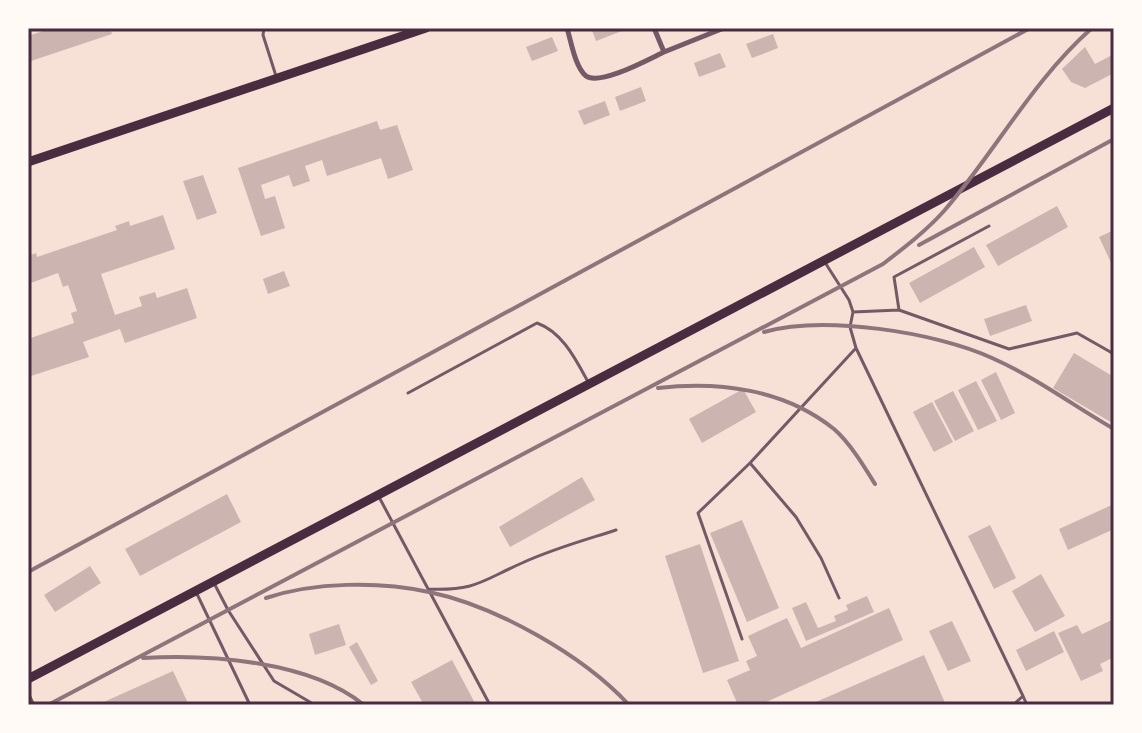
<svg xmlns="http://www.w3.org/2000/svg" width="1142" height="733" font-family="'Open Sans',sans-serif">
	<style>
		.building { fill: #ccb4b1 }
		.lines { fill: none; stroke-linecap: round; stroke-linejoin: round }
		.service { stroke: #755966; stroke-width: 3 }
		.minor { stroke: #755966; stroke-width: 5 }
		.primary { stroke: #4a2c40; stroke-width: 9 }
		.rail { stroke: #8f747c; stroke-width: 4 }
		.neatline { fill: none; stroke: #4a2c40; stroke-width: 3 }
	</style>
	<rect width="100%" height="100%" fill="#f7e1d7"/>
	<path class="building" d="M52,28H110L112,34L28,62V36Z
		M591,28H621L622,31L596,41Z
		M773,34L778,48L752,58L746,44Z
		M552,37L558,51L532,61L526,47Z
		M1085,47L1095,64L1114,54V73L1085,88L1071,82L1062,69Z
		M720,53L726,67L699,77L694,63Z
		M641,87L646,101L620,111L615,97Z
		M605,101L610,115L584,125L578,111Z
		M377,121L380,130L397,125L413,170L388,179L381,158L327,176L322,160L305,166L310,181L293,187L289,175L261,185L265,199L275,196L285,228L261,236L238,168Z
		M203,175L217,213L197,220L183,181Z
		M1057,206L1068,227L998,266L986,245Z
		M163,215L175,249L101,274L115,315L142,306L139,297L155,292L157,298L187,288L197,318L125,343L120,329L83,342L89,357L28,377V339L74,323L71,313L77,311L68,285L63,287L58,273L28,284V256L36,253L37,257L117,230L115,226L129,221L130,226Z
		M1114,230V269L1099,237Z
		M974,247L985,267L920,303L909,283Z
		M284,271L290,286L268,294L263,279Z
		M1026,305L1032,321L990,336L984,319Z
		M1074,353L1114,377V424L1053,388Z
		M996,372L1015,413L1001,420L981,380Z
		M976,381L997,421L978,430L958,390Z
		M743,389L756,412L702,443L689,419Z
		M953,391L974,431L955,441L934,401Z
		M932,402L953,442L934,452L913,412Z
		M582,477L595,500L510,547L499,527Z
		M227,494L241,522L140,576L125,549Z
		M1114,504V529L1068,550L1059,529Z
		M742,520L779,608L747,622L710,533Z
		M990,525L1016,578L994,589L968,536Z
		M700,544L739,661L703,673L665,556Z
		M90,566L101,583L55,612L44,595Z
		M1041,574L1065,616L1035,632L1012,591Z
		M867,596L874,612L806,641L792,608L806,602L818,628L836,621L834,616L848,610L846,605Z
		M889,608L903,640L760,705H738L727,680L750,670L746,661L757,656L748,636L787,618L801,648Z
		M1114,619V657L1100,664L1103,671L1081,681L1058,633L1077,625L1082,634Z
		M952,621L971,661L948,671L929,631Z
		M339,624L346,645L315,655L309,634Z
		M1054,631L1064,652L1026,671L1016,650Z
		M357,642L378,681L371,685L349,647Z
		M924,655L946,705H809Z
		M452,660L476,705H424L411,682Z
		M173,671L188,703L97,705Z"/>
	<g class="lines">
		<path class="service" d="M264,28L263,35L276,76
			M826,264L849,300L853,312L850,327L856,348L1023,696L1013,705
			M899,310L894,277L989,226
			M853,312L899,310L1009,349L1077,333L1114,354
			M408,393L537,323C562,332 575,358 587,380
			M750,463L796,517L821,558L839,598
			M379,497L490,705
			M215,585L228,610L274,681L315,705
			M428,589C476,591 481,581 522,563C552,549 585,540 616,530
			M197,594L250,705
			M742,639L698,513L750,463L856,348
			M28,693L34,705
			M1023,696L1027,705"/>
		<path class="minor" d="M567,28C571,41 575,67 586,76C600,86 649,59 664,52
			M654,28L664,52L724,28"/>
		<path class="primary" d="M28,162L426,28
			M28,679L1114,108"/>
		<path class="rail" d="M919,245L1114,139
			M764,332C823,315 936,332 992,358C1035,377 1074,406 1114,429
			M658,388C719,381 784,389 834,429C850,443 864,466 875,484
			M28,572L1030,28
			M266,598C314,582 379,581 429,592C496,606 583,655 629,705
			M143,658C210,654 310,661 364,705
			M48,705L883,264C905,247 926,231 944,211C996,151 1032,81 1092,28"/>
	</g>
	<rect width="1142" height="733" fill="none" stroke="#fffaf5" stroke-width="60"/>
	<rect x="30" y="30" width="1082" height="673" class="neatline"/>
</svg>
